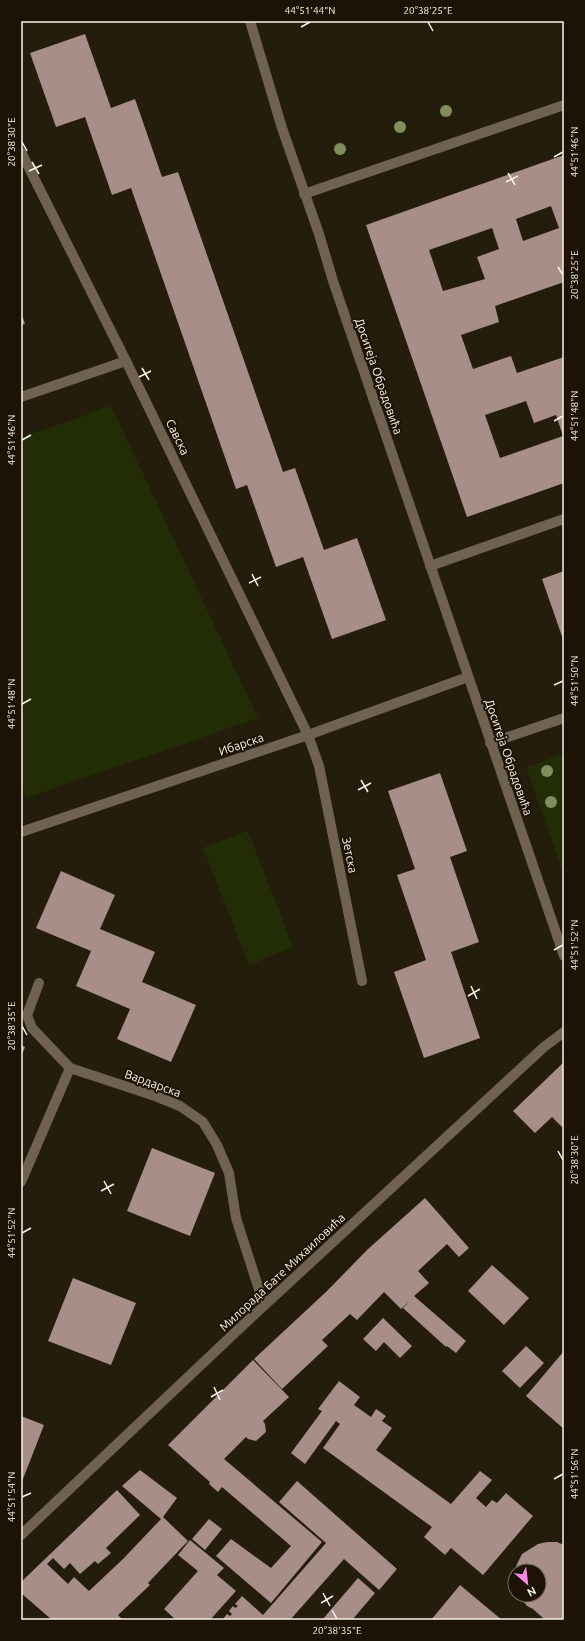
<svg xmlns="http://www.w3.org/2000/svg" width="585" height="1641" font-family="Ubuntu,sans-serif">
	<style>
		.green { fill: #222d06 }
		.building { fill: #a78e89; fill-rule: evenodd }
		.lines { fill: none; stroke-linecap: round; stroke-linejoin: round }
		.minor { stroke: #706251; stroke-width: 10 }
		.tree { fill: #818d5c }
		.ticks { fill: none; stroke: #faf4ea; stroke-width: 1.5 }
		.labels { text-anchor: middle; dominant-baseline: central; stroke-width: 4; stroke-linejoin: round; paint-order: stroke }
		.street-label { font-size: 12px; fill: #faf4ea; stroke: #1c1304 }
		.neatline { fill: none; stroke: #faf4ea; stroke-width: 1.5 }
		.ticks-label { font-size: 10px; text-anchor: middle; fill: #faf4ea }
	</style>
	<rect width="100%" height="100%" fill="#251d0c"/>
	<path class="green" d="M111,406L258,718L26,798L21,786V438Z
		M564,754V876L526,767Z
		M248,831L293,947L249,965L203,848Z"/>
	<path class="building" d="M85,34L111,108L135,99L162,177L178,172L283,472L295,468L324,550L357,538L386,620L332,639L303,557L276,567L247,485L236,489L131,188L112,195L85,117L56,127L30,53Z
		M564,155V282L495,306L499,322L461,335L473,369L511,356L517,373L564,357V483L467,517L366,225ZM551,206L559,228L523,241L516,219ZM492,228L499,249L477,257L485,279L443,291L429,250ZM526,401L534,423L556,415L563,436L500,458L485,415Z
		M21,312L25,324L21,325Z
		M564,571V642L542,579Z
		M440,773L467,851L450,857L479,942L451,952L480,1038L424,1058L394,972L426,960L397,875L415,869L388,791Z
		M61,871L115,895L100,929L155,952L142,982L196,1005L171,1062L117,1039L130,1009L76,986L91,951L36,928Z
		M21,1045L25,1047L21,1057Z
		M564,1062V1125L562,1127L552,1117L535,1133L513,1111Z
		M152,1148L215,1173L190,1236L127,1211Z
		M425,1198L469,1248L459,1257L447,1244L418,1271L429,1283L414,1296L466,1341L456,1353L447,1346L446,1347L403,1308L410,1301L401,1309L384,1292L357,1320L350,1314L322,1340L328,1346L282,1389L254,1359L327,1291L367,1250Z
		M492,1265L529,1298L504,1325L468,1291Z
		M73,1278L136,1303L111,1365L48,1341Z
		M383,1318L412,1346L400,1358L384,1342L376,1351L363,1339Z
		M526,1346L544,1363L520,1388L502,1371Z
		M564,1351V1429L526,1396Z
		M253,1360L289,1397L263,1421L265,1424L266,1432L256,1441L248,1439L246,1437L224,1459L322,1542L271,1603L216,1556L231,1539L271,1568L291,1546L222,1487L218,1492L209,1484L210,1482L168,1445Z
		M339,1381L360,1397L354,1405L371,1417L376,1409L386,1416L382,1421L392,1428L376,1450L451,1504L480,1471L492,1480L476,1498L486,1507L492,1500L497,1503L506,1493L533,1516L483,1575L451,1548L445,1555L424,1537L432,1527L323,1448L340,1424L336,1421L305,1464L291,1453L322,1411L318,1409Z
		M21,1416L44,1425L21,1484Z
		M140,1470L177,1498L163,1517L188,1541L148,1583L150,1585L118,1615L123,1620H52L21,1593V1582L117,1490L140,1515L106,1548L111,1553L98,1564L95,1561L80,1574L70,1563L64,1569L53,1558L47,1564L68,1584L74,1577L89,1591L123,1559L161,1519L122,1486Z
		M297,1481L397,1569L379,1590L344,1559L290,1620H222L227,1614L230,1616L232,1614L229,1611L233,1606L235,1608L238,1606L235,1604L242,1596L263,1615L326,1543L279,1502Z
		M209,1519L222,1529L205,1550L192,1539Z
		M190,1540L224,1568L217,1575L236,1591L210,1620H176L164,1609L198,1571L178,1555Z
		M547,1542H557L564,1545V1620H545L533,1609L527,1606L518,1595H539V1571H515L517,1564L522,1554L538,1544Z
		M358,1578L375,1593L352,1620H322Z
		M460,1585L502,1620H431Z"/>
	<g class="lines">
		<path class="minor" d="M250,21L282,128L319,234L333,281L564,956
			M21,152L126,361L308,735L319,766L362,981
			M304,194L564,105
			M21,397L126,361
			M430,566L564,519
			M490,743L564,718
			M21,832L308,735L468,677
			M39,983L27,1015L32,1028L70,1068L155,1096L180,1106L203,1122L217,1145L229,1173L236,1218L264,1305
			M21,1182L70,1068
			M21,1535L241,1327L544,1047L564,1032"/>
	</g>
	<g class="tree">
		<circle cx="446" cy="111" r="6"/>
		<circle cx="400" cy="127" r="6"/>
		<circle cx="340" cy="149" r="6"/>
		<circle cx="547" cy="771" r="6"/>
		<circle cx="551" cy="802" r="6"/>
	</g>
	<path class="ticks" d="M428,22L433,31M301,27L310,22M22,142L27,151M554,157L563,152M32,162L39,174M29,171L42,165M508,173L515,185M506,182L518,176M558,267L563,275M142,368L149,380M139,377L151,371M554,421L563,416M22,440L31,435M252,574L258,586M249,583L261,577M554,685L563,681M22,704L31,699M361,780L368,792M358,790L371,783M554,950L563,945M471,986L477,999M468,996L480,989M22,1026L27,1035M558,1151L563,1160M104,1181L111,1194M101,1191L114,1184M22,1233L31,1228M214,1387L220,1400M211,1397L223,1390M554,1479L563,1474M22,1497L31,1493M323,1593L330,1606M321,1603L333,1596M332,1610L337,1619"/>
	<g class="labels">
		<g class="street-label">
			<text transform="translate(379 376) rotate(71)">Доситеја Обрадовића</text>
			<text transform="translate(178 437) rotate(64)">Савска</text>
			<text transform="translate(241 744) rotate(-19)">Ибарска</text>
			<text transform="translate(509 757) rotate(71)">Доситеја Обрадовића</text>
			<text transform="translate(350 855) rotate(79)">Зетска</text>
			<text transform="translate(153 1083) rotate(20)">Вардарска</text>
			<text transform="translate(282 1272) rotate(-43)">Милорада Бате Михаиловића</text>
		</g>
	</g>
	<rect width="585" height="1641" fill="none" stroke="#1c1304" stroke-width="44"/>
	<g transform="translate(527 1583) rotate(152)"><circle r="19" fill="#1c1304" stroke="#756d60"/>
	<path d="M0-3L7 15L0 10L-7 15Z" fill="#f987e9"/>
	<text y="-6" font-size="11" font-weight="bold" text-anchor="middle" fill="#faf4ea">N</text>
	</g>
	<rect x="22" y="22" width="541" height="1597" class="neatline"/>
	<g class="ticks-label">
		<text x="310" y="14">44°51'44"N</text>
		<text x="428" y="14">20°38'25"E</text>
		<text transform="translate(11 142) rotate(-90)" y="4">20°38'30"E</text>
		<text transform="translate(574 152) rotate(-90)" y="4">44°51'46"N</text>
		<text transform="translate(574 275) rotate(-90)" y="4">20°38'25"E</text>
		<text transform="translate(574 416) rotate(-90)" y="4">44°51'48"N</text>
		<text transform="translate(11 440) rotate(-90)" y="4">44°51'46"N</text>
		<text transform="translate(574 681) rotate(-90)" y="4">44°51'50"N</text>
		<text transform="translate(11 704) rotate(-90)" y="4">44°51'48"N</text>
		<text transform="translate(574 945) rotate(-90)" y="4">44°51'52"N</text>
		<text transform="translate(11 1026) rotate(-90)" y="4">20°38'35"E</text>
		<text transform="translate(574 1160) rotate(-90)" y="4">20°38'30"E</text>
		<text transform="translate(11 1233) rotate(-90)" y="4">44°51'52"N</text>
		<text transform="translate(574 1474) rotate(-90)" y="4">44°51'56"N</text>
		<text transform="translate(11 1497) rotate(-90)" y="4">44°51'54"N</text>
		<text x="337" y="1634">20°38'35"E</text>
	</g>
</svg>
